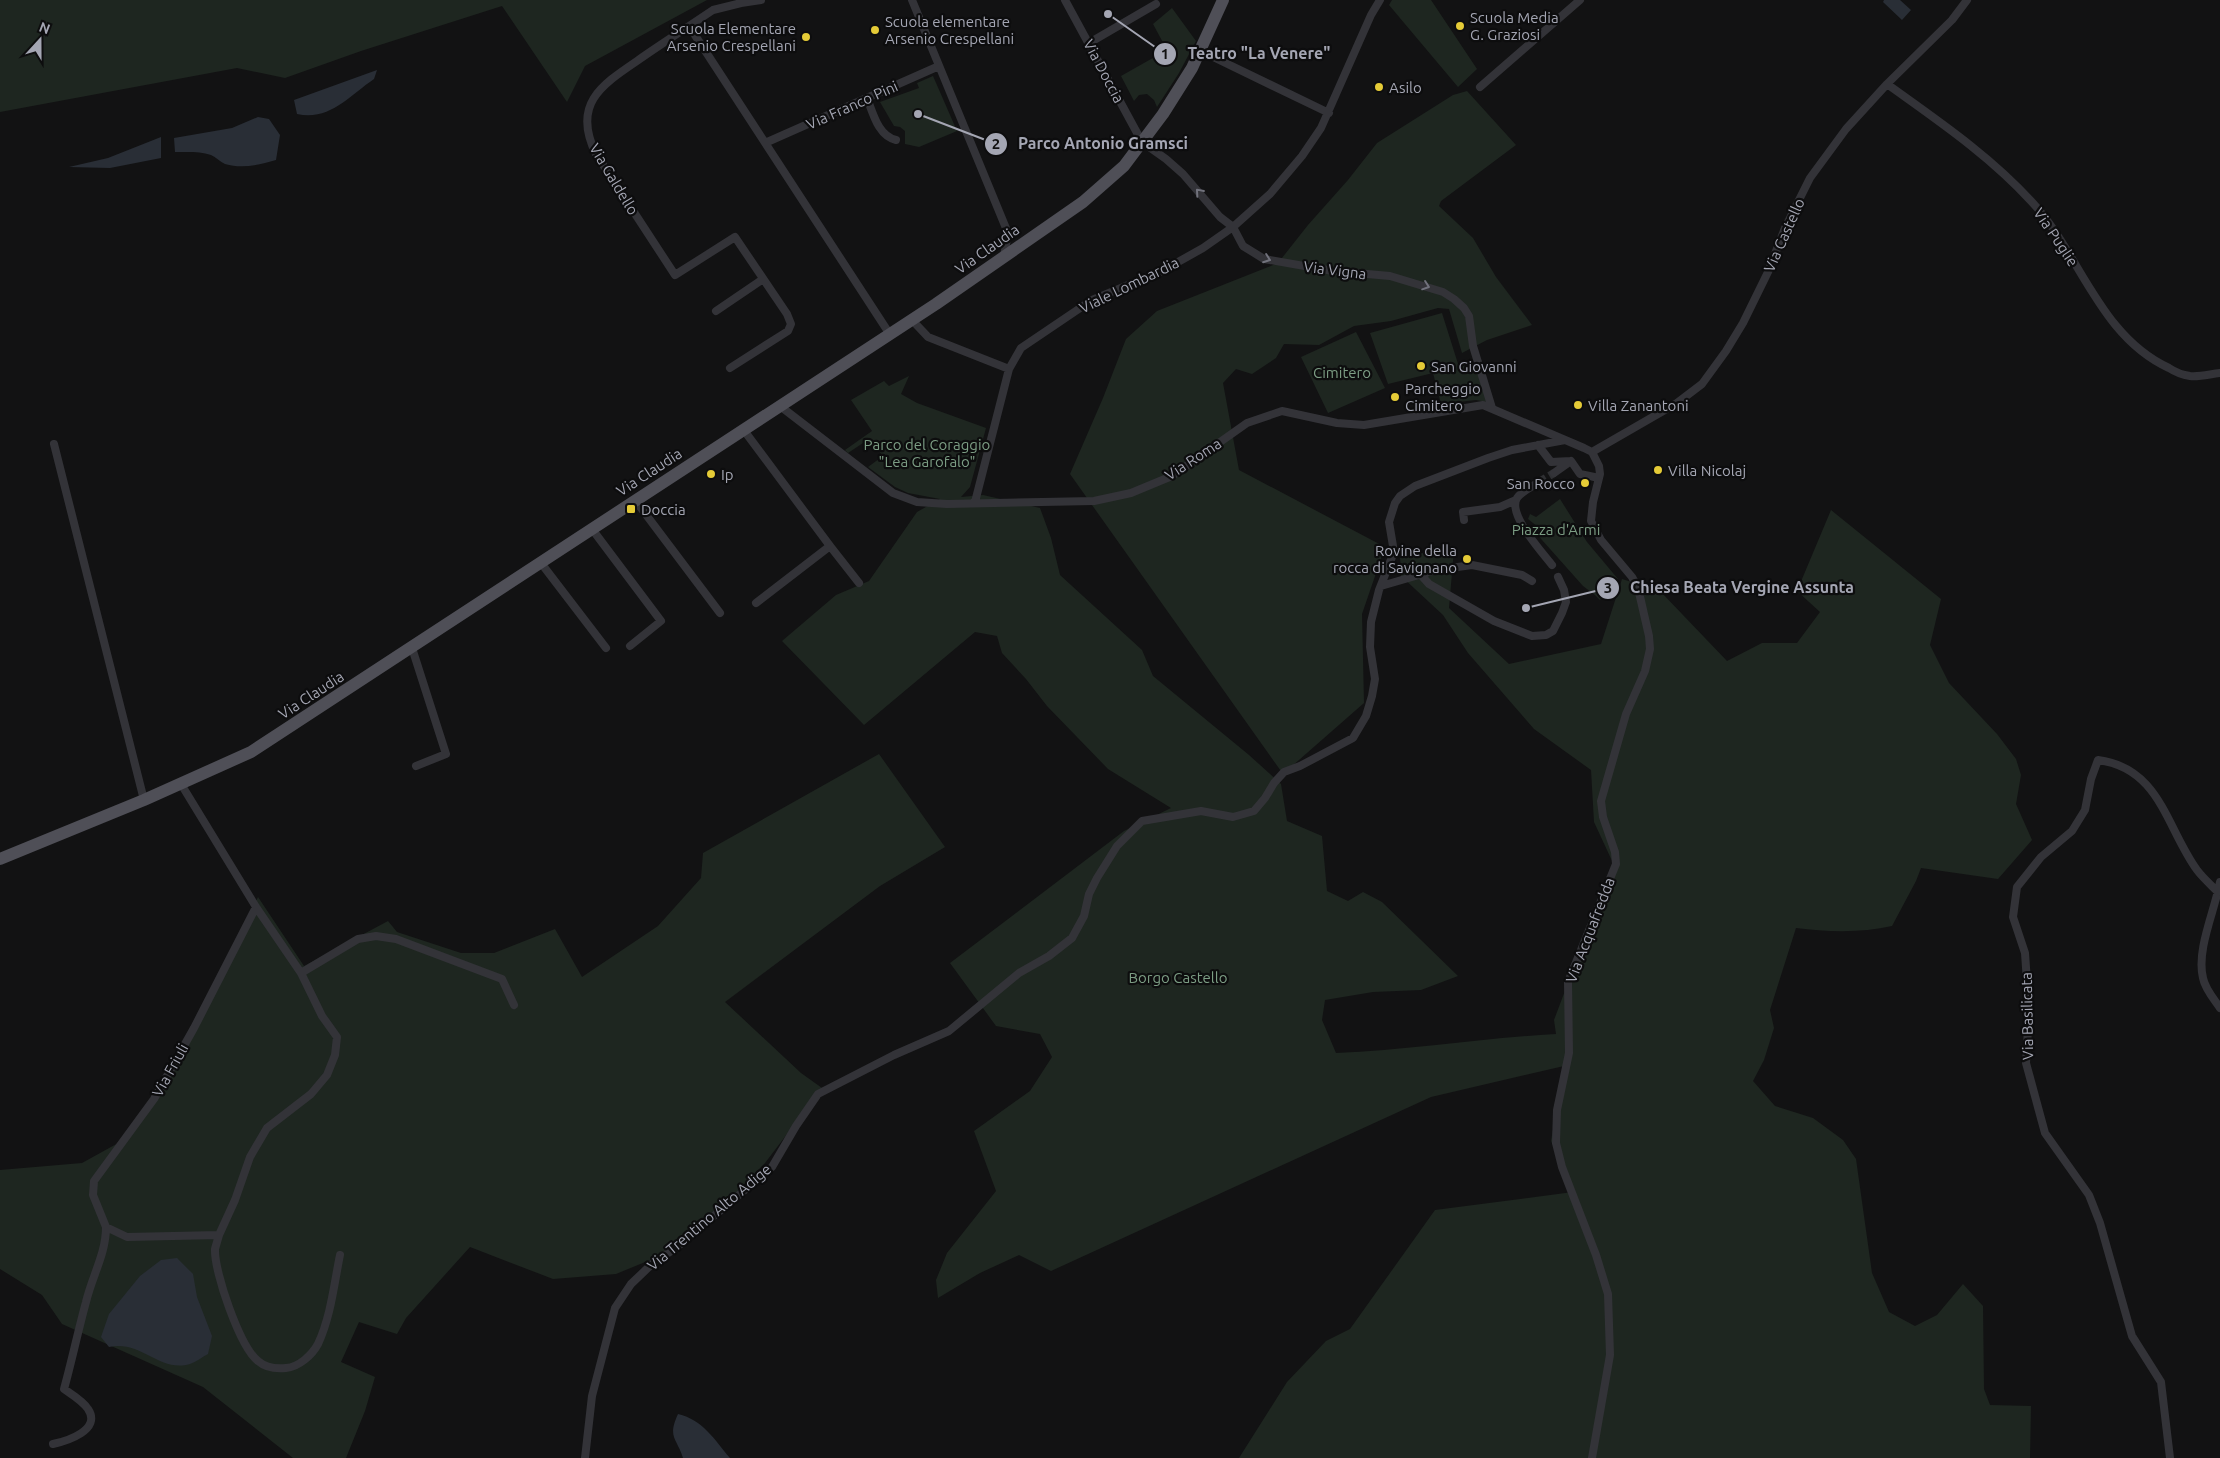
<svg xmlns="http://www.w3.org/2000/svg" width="2220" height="1458" font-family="Ubuntu,sans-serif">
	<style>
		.green { fill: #1e2620 }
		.water { fill: #292e36 }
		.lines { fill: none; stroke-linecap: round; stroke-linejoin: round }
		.minor-tunnel { stroke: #2f3033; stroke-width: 8; stroke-dasharray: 8 4; stroke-linecap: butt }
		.minor { stroke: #333338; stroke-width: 8 }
		.primary { stroke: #4f4f57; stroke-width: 12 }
		.oneway { stroke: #71727c }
		.poi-dot { fill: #e5cb37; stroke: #0d0d0e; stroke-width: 2 }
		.labels { text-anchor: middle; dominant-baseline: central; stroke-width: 4.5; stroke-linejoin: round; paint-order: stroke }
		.poi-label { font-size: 15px; fill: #a4a6b3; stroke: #0d0d0e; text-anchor: start }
		.street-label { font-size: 15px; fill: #a4a6b3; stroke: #0d0d0e }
		.park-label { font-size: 15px; fill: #7c9d84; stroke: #0d0d0e }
		.leader { fill: none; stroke: #a4a6b3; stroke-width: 2 }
		.callout-dot { fill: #a4a6b3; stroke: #0d0d0e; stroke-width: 2 }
		.mark-label { font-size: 15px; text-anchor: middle; font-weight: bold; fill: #111 }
		.callout-label { font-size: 16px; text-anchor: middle; font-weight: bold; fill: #a4a6b3; stroke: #0d0d0e; stroke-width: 4.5; stroke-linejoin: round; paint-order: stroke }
	</style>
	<rect width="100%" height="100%" fill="#121213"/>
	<path class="green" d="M0,0H707L585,66L567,102L502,6L361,51L285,78L237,68L0,112Z
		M1392,0H1431L1477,69L1458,87L1389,5Z
		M1172,8L1196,41L1179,73L1157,107L1154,100L1147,94L1139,95L1134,101L1121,76L1167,50L1153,24Z
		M933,76L957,131L919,147L905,144V131L900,127L894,126L880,102L919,88L917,83Z
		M1467,91L1516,145L1441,201L1439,206L1473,238L1496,277L1532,325L1487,340L1462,353L1449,309L1438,308L1391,321L1354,326L1319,345L1284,344L1276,358L1252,374L1236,369L1223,383L1239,470L1385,547L1362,614L1364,703L1283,774L1070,474L1103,398L1126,339L1157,311L1278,263L1308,225L1348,180L1377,143L1453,95Z
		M1442,313L1459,367L1475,363L1487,402L1476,400L1441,404L1433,373L1388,384L1370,333Z
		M1356,332L1385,388L1328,413L1301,357Z
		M909,376L901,394L917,403L986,428L970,487L961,497L983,495L1040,508L1051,538L1060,575L1142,650L1153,676L1249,755L1281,784L1287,821L1322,836L1327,891L1348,901L1363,892L1382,902L1458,976L1421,990L1373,992L1325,1000L1322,1020L1336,1053C1410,1050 1482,1038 1556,1034L1554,1020L1613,863L1594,822L1591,770L1534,729L1468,653L1443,615L1401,576L1400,556L1454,549L1449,608L1509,664L1601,644L1622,579L1660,591L1727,661L1762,643H1797L1820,612L1797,591L1831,510L1941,599L1930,645L1949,683L1997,734L2016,759L2021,775L2016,804L2032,840L1998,879L1921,868L1916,881L1892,926C1862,933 1827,932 1796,928L1770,1010L1774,1028L1764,1060L1753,1081L1775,1106L1813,1118L1843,1140L1856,1159L1872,1273L1889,1312L1915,1326L1937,1315L1963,1284L1983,1306L1984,1389L1990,1405L2031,1406L2030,1458H1239L1287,1382L1326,1341L1350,1329L1435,1210L1573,1192L1551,1141L1564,1066L1431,1097L1051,1271L1019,1255L980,1273L938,1298L936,1280L947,1253L996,1191L974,1131L1030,1091L1052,1057L1040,1034L996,1026L950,963L1124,831L1171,808L1108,769L1047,706L1026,679L1002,653L997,636L975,632L864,725L782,641L836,595L869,581L917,512L940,499L908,493L895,487L868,467L883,456L869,439L848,453L845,450L872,431L851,400L884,381L889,386Z
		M1560,499L1587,542L1618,579L1600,600L1595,595L1583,586L1534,531L1538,527L1528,519L1530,514L1536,517Z
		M879,754L945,847L880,886L725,1002L801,1073L822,1088L765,1163L684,1246L616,1274L553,1279L470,1247L406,1318L397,1334L359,1322L341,1362L375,1377L365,1411L346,1458H293L203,1387L62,1324L42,1295L0,1269V1170L82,1163L120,1142L178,1064L258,897L304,966L388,921L397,932L461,953H494L555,929L582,977L658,926L701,878L703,853Z"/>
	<path class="water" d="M1884,0H1900L1911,10L1902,20L1883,2Z
		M377,70L374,79C349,96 330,121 297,114L294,100Z
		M258,117L269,119L280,135L276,160C259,165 242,169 225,164C220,162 216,157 211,155C200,151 187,152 175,152L174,138L232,128Z
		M161,137V158L110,168L69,167L108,158Z
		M177,1258L193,1274L197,1297L212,1336L208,1354C202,1357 196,1362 190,1364C159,1373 142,1340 109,1347L101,1337L109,1314L140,1276L161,1260Z
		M678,1414C703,1420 714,1439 730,1458H683C677,1438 667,1438 678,1414Z"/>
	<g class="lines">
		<path class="minor-tunnel" d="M1539,482L1554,473"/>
		<path class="minor" d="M912,0L1008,233L1004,256
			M1065,0L1142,142L1166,159L1183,174L1220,217L1233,227L1243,246L1264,259L1333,271L1390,276L1443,292L1454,299L1464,308L1469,316L1473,346L1492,408
			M689,26L713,10L741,3L761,0
			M1089,43L1156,4
			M1207,54L1329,113
			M1887,84C1937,120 1989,155 2031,201C2080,253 2099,336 2169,368C2175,372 2183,375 2190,376C2200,377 2210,374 2220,373
			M1480,87L1580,0
			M867,98C873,113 878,136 896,140
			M765,143L939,66
			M716,311L763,279
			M912,320L928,337L1009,369
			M730,368L788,331L791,324L787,314L735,237L675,275L596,154C572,105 600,86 637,61C654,49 671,38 689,26L889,333
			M780,406L893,493L917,502L947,504L1094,501L1131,493L1172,476L1247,423L1282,411L1337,423L1364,425L1483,405L1584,448L1592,452L1599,466L1600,474L1593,502L1591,521L1601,540L1632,577L1638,588L1649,636L1650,649L1645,671L1626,714L1601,801L1603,817L1615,852L1616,864L1568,982L1569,1053L1557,1110L1556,1143L1562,1167L1596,1255L1608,1294L1610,1355L1592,1458
			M743,429L830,546L756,603
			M54,444L144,800
			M1538,445L1551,462L1571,461L1580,474L1599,478
			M1592,452L1677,403L1702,384L1726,351L1743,323L1768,272L1785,228L1810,178L1846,129L1887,84L1952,20L1967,0
			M1554,473L1571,461
			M1539,482C1532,487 1522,491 1517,498C1507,514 1542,552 1552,565
			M635,500L720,613
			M975,502L1009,369L1021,348L1092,300L1162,271L1203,248L1233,227L1270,194L1302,156L1321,128L1371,15L1380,0
			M1464,520L1463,512L1500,507L1516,500
			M592,529L661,621L630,646
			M830,546L859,583
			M541,563L606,648
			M1421,575L1429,584L1494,621L1532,636L1546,635L1553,631L1562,613L1566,602L1564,590L1558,577
			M1381,586L1436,570L1472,565L1522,575L1532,581
			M412,648L446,754L416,766
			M181,784L256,907L301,973L358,939L376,936L396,939L502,979L514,1005
			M2220,882C2215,910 2196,950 2203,978C2205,989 2214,999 2220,1008
			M256,907L194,1028L154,1099L94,1181L93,1195L106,1227L127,1237L219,1235L235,1200L250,1157L267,1128L311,1094L327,1075L335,1055L337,1037L322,1016L301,973
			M219,1235C218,1239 216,1245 215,1249C214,1272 240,1347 258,1361C266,1368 276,1369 286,1368C299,1367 312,1355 318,1344C331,1316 334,1284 340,1255
			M53,1444C67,1441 102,1430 88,1409C83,1401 71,1394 64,1389C72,1360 78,1331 86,1302C92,1276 106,1254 106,1227
			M585,1458L592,1396L615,1308L631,1284L653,1263L676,1248L772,1167L796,1126L818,1094L894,1055L949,1031L1019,973L1049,956L1072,938L1084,916L1089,894L1097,878L1117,846L1142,821L1201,811L1233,817L1254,811L1265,798L1274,783L1284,772L1300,766L1353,738L1366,716L1372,696L1375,679L1370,647L1371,622L1379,590L1394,552L1389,522L1395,503L1400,496L1415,486L1488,458L1512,450L1565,440
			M2170,1458L2161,1382L2132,1336L2100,1223L2089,1195L2045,1133L2026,1063L2029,1011L2025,953L2013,917L2017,887L2041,857L2072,831L2085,810L2091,779L2098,760C2160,768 2166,827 2197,870C2203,878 2211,885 2218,892"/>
		<path class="primary" d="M0,859L144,800L251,752L936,304L1083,202L1124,166L1163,114L1192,68L1223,0"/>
	</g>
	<defs><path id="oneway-chevron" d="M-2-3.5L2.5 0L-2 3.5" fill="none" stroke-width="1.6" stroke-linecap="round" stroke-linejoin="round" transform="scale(1.25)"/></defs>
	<g class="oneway">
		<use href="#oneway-chevron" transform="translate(1199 192) rotate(-131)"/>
		<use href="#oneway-chevron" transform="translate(1267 259) rotate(20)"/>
		<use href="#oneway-chevron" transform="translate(1426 286) rotate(19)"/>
	</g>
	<g class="poi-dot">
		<circle cx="1460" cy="26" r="5"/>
		<circle cx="875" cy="30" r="5"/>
		<circle cx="806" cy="37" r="5"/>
		<circle cx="1379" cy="87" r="5"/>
		<circle cx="1421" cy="366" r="5"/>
		<circle cx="1395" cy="397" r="5"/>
		<circle cx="1578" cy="405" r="5"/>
		<circle cx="1658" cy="470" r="5"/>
		<circle cx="711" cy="474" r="5"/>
		<circle cx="1585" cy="483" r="5"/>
		<rect x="626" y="504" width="10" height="10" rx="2.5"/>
		<circle cx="1467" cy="559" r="5"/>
	</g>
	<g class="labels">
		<g class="poi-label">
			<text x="1470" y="17">Scuola Media<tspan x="1470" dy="17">G. Graziosi</tspan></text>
			<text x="885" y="21">Scuola elementare<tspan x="885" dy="17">Arsenio Crespellani</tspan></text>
			<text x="796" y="28" text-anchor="end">Scuola Elementare<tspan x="796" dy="17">Arsenio Crespellani</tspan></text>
			<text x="1389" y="87">Asilo</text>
			<text x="1431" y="366">San Giovanni</text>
			<text x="1405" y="388">Parcheggio<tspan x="1405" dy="17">Cimitero</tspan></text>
			<text x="1588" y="405">Villa Zanantoni</text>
			<text x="1668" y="470">Villa Nicolaj</text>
			<text x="721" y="474">Ip</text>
			<text x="1575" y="483" text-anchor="end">San Rocco</text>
			<text x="641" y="509">Doccia</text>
			<text x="1457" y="550" text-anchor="end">Rovine della<tspan x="1457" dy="17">rocca di Savignano</tspan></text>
		</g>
		<g class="street-label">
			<text transform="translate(1104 71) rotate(62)">Via Doccia</text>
			<text transform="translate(852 105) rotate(-24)">Via Franco Pini</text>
			<text transform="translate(614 179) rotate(59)">Via Galdello</text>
			<text transform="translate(1784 235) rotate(-66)">Via Castello</text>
			<text transform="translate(2056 237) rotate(56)">Via Puglie</text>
			<text transform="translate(987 249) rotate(-35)">Via Claudia</text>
			<text transform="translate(1335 270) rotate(7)">Via Vigna</text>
			<text transform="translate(1129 285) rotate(-26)">Viale Lombardia</text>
			<text transform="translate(1193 459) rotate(-33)">Via Roma</text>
			<text transform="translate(649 472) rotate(-33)">Via Claudia</text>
			<text transform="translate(311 695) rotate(-33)">Via Claudia</text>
			<text transform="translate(1590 930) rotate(-69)">Via Acquafredda</text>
			<text transform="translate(2027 1016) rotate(-91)">Via Basilicata</text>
			<text transform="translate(170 1070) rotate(-61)">Via Friuli</text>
			<text transform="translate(709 1217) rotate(-40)">Via Trentino Alto Adige</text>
		</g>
		<g class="park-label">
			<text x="1342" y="372">Cimitero</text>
			<text x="927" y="444">Parco del Coraggio<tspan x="927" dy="17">"Lea Garofalo"</tspan></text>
			<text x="1556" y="529">Piazza d'Armi</text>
			<text x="1178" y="977">Borgo Castello</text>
		</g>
	</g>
	<path class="leader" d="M1108 14L1165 54M918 114L996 144M1526 608L1608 588"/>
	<g class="callout-dot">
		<circle cx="1108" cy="14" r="5"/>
		<circle cx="918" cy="114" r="5"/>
		<circle cx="1526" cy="608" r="5"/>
		<circle cx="1165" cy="54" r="12"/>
		<circle cx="996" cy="144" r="12"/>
		<circle cx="1608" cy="588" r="12"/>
	</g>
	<g class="mark-label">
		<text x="1165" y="59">1</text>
		<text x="996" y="149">2</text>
		<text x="1608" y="593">3</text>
	</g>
	<g class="callout-label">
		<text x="1259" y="59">Teatro "La Venere"</text>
		<text x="1103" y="149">Parco Antonio Gramsci</text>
		<text x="1742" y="593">Chiesa Beata Vergine Assunta</text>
	</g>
	<g transform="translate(40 40) rotate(21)" stroke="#0d0d0e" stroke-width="4" paint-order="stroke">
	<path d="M0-4L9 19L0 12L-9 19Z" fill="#a4a6b3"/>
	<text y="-8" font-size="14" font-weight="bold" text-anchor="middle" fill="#a4a6b3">N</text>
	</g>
</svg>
